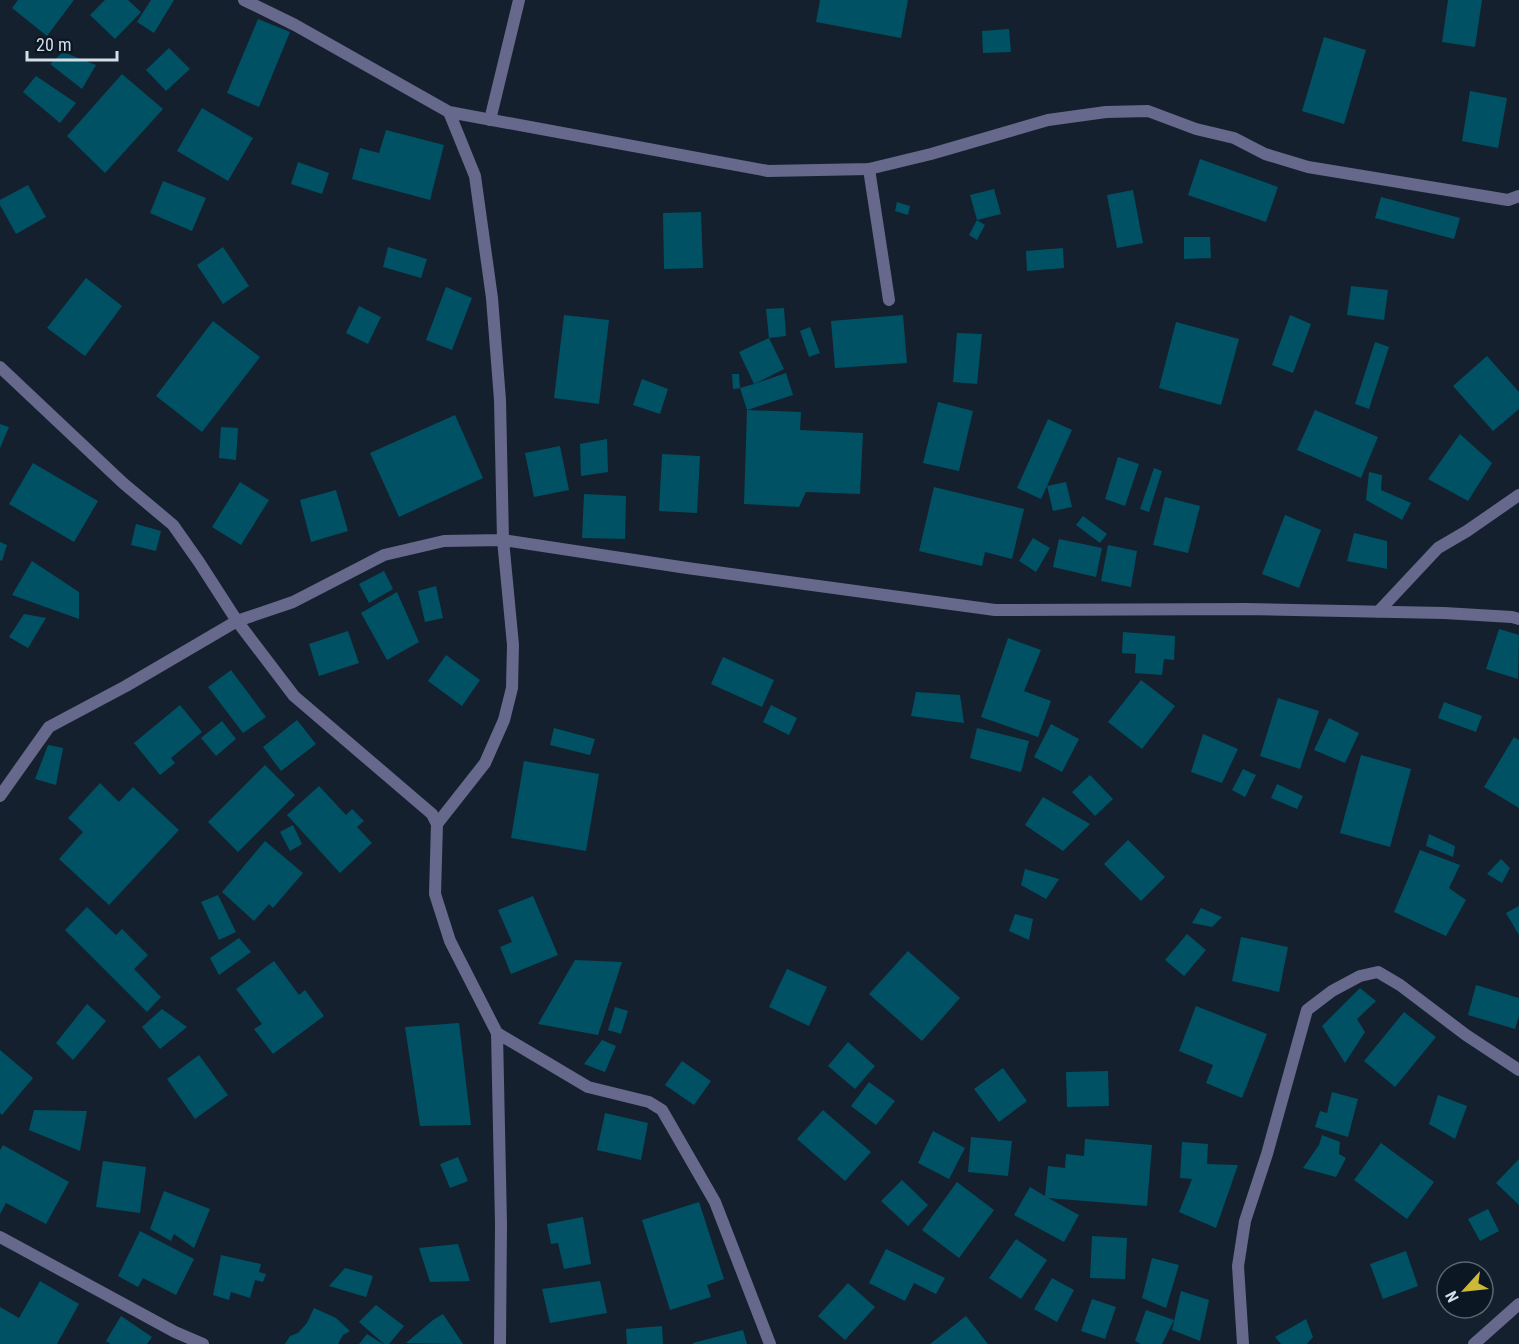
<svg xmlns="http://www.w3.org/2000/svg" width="1519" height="1344" font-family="'Roboto Condensed',sans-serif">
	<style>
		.building { fill: #005164 }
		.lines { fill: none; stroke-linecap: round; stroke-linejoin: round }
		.lane { stroke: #66688c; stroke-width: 12 }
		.street { stroke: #66688c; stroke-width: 12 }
	</style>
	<rect width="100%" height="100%" fill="#14202d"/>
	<path class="building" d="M18,0H74L47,36L12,8Z
		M105,0H128L141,12L115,39L90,15Z
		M151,0H174L154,33L137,22Z
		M820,0H908L901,38L816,22Z
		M1448,0H1482L1475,47L1442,42Z
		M258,19L290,32L259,107L227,93Z
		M1009,29L1011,52L983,53L982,31Z
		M1324,37L1366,50L1344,124L1302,111Z
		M169,48L190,69L166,91L146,70Z
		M63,52L96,65L82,89L50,64Z
		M122,74L163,109L105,173L67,136Z
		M36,76L76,103L60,123L23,92Z
		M1470,91L1507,98L1498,148L1462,141Z
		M202,108L253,138L228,181L177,151Z
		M386,130L444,145L430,200L352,179L360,148L379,153Z
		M1200,159L1278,187L1266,222L1188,195Z
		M298,162L329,173L322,194L291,184Z
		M163,181L206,198L192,231L150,213Z
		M28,185L46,217L16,234L0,205V200Z
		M994,189L1001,214L977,220L985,225L977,240L969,235L977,220L970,195Z
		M1133,190L1143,243L1117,248L1107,195Z
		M1381,197L1460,218L1454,239L1375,218Z
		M897,202L910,206L908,215L895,211Z
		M701,212L703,268L664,269L663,213Z
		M1184,237H1210L1211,258L1184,259Z
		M223,247L249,286L223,304L197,265Z
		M388,247L427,259L421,278L383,267Z
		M1063,248L1064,268L1027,271L1026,251Z
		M86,278L122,306L85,356L47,328Z
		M1351,286L1388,290L1384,320L1347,315Z
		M446,287L472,298L452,350L426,340Z
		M359,306L381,317L368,344L346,333Z
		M784,308L786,336L769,338L766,309Z
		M564,315L609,320L599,404L554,398Z
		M903,315L907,363L835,368L831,321Z
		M1290,315L1311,324L1293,373L1272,365Z
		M213,321L260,357L202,432L156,396Z
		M1176,322L1239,339L1221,405L1159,388Z
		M810,327L820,353L809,357L800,331Z
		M957,333L982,334L977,384L953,382Z
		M769,338L784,369L754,384L786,373L793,395L747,410L740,388L754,384L739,352Z
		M1375,342L1389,347L1369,409L1355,404Z
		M1487,356L1519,392V409L1493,431L1453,386Z
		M732,374H739L740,388L733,389Z
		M642,379L668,389L660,414L633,405Z
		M938,402L973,411L959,471L923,463Z
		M747,410L801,412L800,430L863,433L860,494L806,492L799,507L744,504Z
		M1315,410L1378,437L1361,478L1297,450Z
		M455,415L483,478L399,517L370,453Z
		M1048,419L1072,430L1041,499L1017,488Z
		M0,424L9,427L0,448Z
		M221,427L238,428L236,460L219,458Z
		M1460,434L1492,463L1468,501L1428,479Z
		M607,439L608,472L581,476L580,444Z
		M560,446L569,490L534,497L525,453Z
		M662,454L700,456L697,513L659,511Z
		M1118,457L1139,464L1125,506L1105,499Z
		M33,463L98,501L74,542L9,504Z
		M1154,468L1162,471L1149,512L1140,509Z
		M1369,472L1382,475L1381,490L1411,503L1402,520L1366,500Z
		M240,482L269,500L241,545L212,527Z
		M1066,482L1072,507L1053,511L1047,486Z
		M934,487L1024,509L1012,559L985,552L982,566L919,551Z
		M336,490L348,531L311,542L300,500Z
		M584,494L626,496L625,539L582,538Z
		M1165,497L1200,506L1188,553L1153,545Z
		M1285,515L1321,530L1299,588L1262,574Z
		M1083,516L1107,534L1100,543L1076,525Z
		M136,524L161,531L156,551L131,545Z
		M1354,533L1387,541V569L1347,561Z
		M1033,538L1050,548L1036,572L1019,561Z
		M1059,539L1102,548L1096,577L1053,567Z
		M0,542L7,545L2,561L0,560Z
		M1108,545L1137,551L1131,587L1101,581Z
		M32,561L79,592V619L12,595Z
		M384,571L393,589L369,603L359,584Z
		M436,586L443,618L425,622L418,591Z
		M397,592L419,642L387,660L361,613Z
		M24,614L46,618L28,648L9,637Z
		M1499,629L1519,635L1518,679L1486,669Z
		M348,631L359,663L319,676L309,644Z
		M1123,632L1175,636L1174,660L1164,659L1162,675L1135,673L1136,654L1122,653Z
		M1008,638L1041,650L1024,691L1051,701L1038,737L981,717Z
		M446,655L480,680L462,706L428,681Z
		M723,657L774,680L762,707L711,684Z
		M231,670L266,717L243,733L208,687Z
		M1141,680L1175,706L1142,749L1108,722Z
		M916,692L960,695L964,723L911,716Z
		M1278,698L1319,711L1300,769L1260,756Z
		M1444,702L1482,716L1476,732L1438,718Z
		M180,705L202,732L171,758L175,763L160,775L134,743Z
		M771,705L797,718L789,735L763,722Z
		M1329,718L1359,733L1345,763L1314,750Z
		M297,720L316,744L281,771L263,747Z
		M222,721L236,739L216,756L201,738Z
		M1051,724L1079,739L1062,772L1034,757Z
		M554,728L595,739L590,755L550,745Z
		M977,728L1029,741L1021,772L970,758Z
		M1203,734L1238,749L1222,783L1191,772Z
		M1514,737L1519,740V808L1484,787Z
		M48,745L63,748L56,785L35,779Z
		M1361,755L1411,769L1390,847L1340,833Z
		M524,761L599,774L586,851L511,838Z
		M265,765L295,795L238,852L208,822Z
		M1243,769L1256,775L1245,797L1232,790Z
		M1090,775L1113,799L1095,816L1072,792Z
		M100,783L119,802L133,787L179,830L109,905L59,859L83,832L68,818Z
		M1277,784L1303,796L1297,809L1271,798Z
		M319,786L346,815L352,809L364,821L357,827L372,843L340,873L287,815Z
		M1043,797L1090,824L1063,851L1025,825Z
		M293,825L302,844L290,851L280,832Z
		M1429,834L1455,846L1453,857L1426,846Z
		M1128,840L1165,877L1141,901L1104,864Z
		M265,841L303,873L273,908L269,904L254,921L222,892Z
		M1420,850L1460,865L1449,888L1466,900L1446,936L1394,912Z
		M1501,859L1510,868L1502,883L1487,874Z
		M1025,869L1059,879L1046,899L1021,885Z
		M218,895L236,932L219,940L201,902Z
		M533,896L558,955L511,974L500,947L512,942L498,910Z
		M1519,906V935L1506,913Z
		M87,907L116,935L122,929L148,955L134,969L161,997L147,1012L65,930Z
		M1201,908L1222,917L1212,927L1192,923Z
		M1015,914L1033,919L1029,940L1009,931Z
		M1187,934L1206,950L1184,976L1165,960Z
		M1241,937L1288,947L1279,992L1232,981Z
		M239,938L251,952L219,975L210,958Z
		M908,951L960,998L922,1041L869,994Z
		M575,960L622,962L598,1035L538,1024Z
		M274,961L299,995L305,990L324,1016L273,1054L254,1029L262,1024L236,989Z
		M787,969L827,987L809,1026L769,1007Z
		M1476,985L1519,998V1016L1515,1029L1468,1015Z
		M1360,988L1376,1001L1357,1019L1365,1032L1345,1063L1322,1026Z
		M87,1004L106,1021L73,1060L56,1043Z
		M1196,1006L1267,1034L1242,1098L1206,1083L1213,1065L1179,1051Z
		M615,1007L628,1011L621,1034L608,1030Z
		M162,1009L187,1027L160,1049L142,1027Z
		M1404,1012L1436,1037L1395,1087L1364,1061Z
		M459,1023L471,1125L420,1126L405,1027Z
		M602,1040L616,1046L605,1072L584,1064Z
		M848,1042L875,1066L855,1089L828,1066Z
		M0,1050L33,1078L2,1115L0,1113Z
		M199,1055L228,1095L195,1119L167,1079Z
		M682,1061L711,1081L694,1105L665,1085Z
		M1003,1068L1027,1101L999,1122L974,1089Z
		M1108,1071L1109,1106L1067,1107L1066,1072Z
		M869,1082L895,1101L876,1125L851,1106Z
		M1332,1092L1358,1099L1348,1137L1315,1127L1320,1111L1327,1113Z
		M1438,1095L1467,1106L1455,1139L1429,1124Z
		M34,1110L87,1111L80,1151L29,1130Z
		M823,1110L871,1152L845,1181L797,1139Z
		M605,1113L648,1123L641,1160L597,1150Z
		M933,1131L965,1148L949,1179L918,1163Z
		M1322,1135L1340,1142L1339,1154L1346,1158L1336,1177L1303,1168L1319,1145Z
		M971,1137L1012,1141L1008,1176L968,1172Z
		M1085,1139L1152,1145L1147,1206L1048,1198L1079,1215L1064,1242L1014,1215L1030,1187L1045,1196L1048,1166L1065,1168L1066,1154L1084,1156Z
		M1182,1142L1208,1144L1207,1164L1238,1165L1216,1228L1179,1212L1192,1179L1180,1178Z
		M1381,1143L1434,1182L1407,1219L1354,1180Z
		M3,1145L69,1182L46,1224L6,1203L0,1214V1150Z
		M458,1157L468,1181L450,1188L440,1164Z
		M1519,1159V1205L1496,1183Z
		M103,1161L146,1167L140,1213L96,1207Z
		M902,1180L928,1205L908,1226L881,1201Z
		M957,1182L994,1210L959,1258L922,1230Z
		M164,1191L210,1209L194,1248L174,1234L171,1241L150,1229Z
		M699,1202L724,1279L707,1285L711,1297L670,1310L642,1220Z
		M1488,1209L1499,1231L1480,1241L1468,1219Z
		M583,1217L591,1264L564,1269L558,1243L551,1244L547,1224Z
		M140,1231L194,1259L176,1295L143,1278L138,1287L118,1276Z
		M1092,1236L1127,1238L1125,1279L1090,1278Z
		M1016,1239L1047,1260L1021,1299L989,1278Z
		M458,1244L470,1281L430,1282L419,1248Z
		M886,1249L945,1278L936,1294L914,1283L905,1301L869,1283Z
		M1406,1251L1418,1286L1383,1299L1370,1264Z
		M221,1255L261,1264L259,1272L266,1274L263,1282L255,1280L250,1298L231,1292L229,1300L213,1295Z
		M1152,1258L1179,1265L1166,1308L1142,1298Z
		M345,1268L373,1276L366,1297L329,1286Z
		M1052,1278L1074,1290L1057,1322L1034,1309Z
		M40,1281L79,1304L57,1344H0V1307L19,1318Z
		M600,1281L607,1313L550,1323L542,1289Z
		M848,1283L875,1307L845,1340L818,1316Z
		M1181,1291L1209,1300L1200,1341L1172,1330Z
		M1092,1299L1116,1307L1105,1339L1081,1331Z
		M376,1305L404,1326L389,1344H384L359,1322Z
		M314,1308L336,1318L350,1331L343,1335L338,1344H285L290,1336L298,1333L307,1323Z
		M1146,1310L1174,1320L1162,1344H1141L1135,1341Z
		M443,1314L463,1344L406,1343L433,1320Z
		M121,1316L152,1337L147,1344H111L106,1341Z
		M966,1316L988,1344H930Z
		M1306,1319L1313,1337L1307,1344H1281L1275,1337Z
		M662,1326L663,1344H627L626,1329Z
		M743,1330L747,1344H693V1343Z
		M367,1334L383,1344H359Z"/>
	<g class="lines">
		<path class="lane" d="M490,120L519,0
			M869,169L889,300"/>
		<path class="street" d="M244,0L295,25L449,112L768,171L869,169L931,154L1048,120L1106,112L1148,111L1196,129L1234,138L1265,154L1308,167L1508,200L1519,196
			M0,367L123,483L173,525L199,562L237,621L294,696L432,814L437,824L435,894L450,941L497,1033L588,1087L649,1102L662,1110L715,1202L770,1344
			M1378,612L1438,548L1467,531L1519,495
			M0,796L49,727L126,686L237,621L293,602L384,555L444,541L503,540L687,568L995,610L1246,609L1444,613L1512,617L1519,619
			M437,824L485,763L504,720L512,688L513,645L503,540L500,400L492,298L475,176L449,112
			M497,1033L501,1224L500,1344
			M0,1237L175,1332L203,1344
			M1243,1344L1238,1266L1245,1221L1267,1154L1307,1010L1332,991L1360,976L1378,972L1400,985L1466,1035L1519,1070
			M1474,1344L1519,1304"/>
	</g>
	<g transform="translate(1465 1290) rotate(243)"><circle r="28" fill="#0b1723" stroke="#5c6671" stroke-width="1.5"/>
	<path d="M0-4.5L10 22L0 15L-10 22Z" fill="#ccb938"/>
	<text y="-9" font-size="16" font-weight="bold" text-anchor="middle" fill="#d5dde6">N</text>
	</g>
	<path d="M27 51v9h90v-9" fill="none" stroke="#d5dde6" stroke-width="3"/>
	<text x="36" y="51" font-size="18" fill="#d5dde6" stroke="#0b1723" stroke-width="4.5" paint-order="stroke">20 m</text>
</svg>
